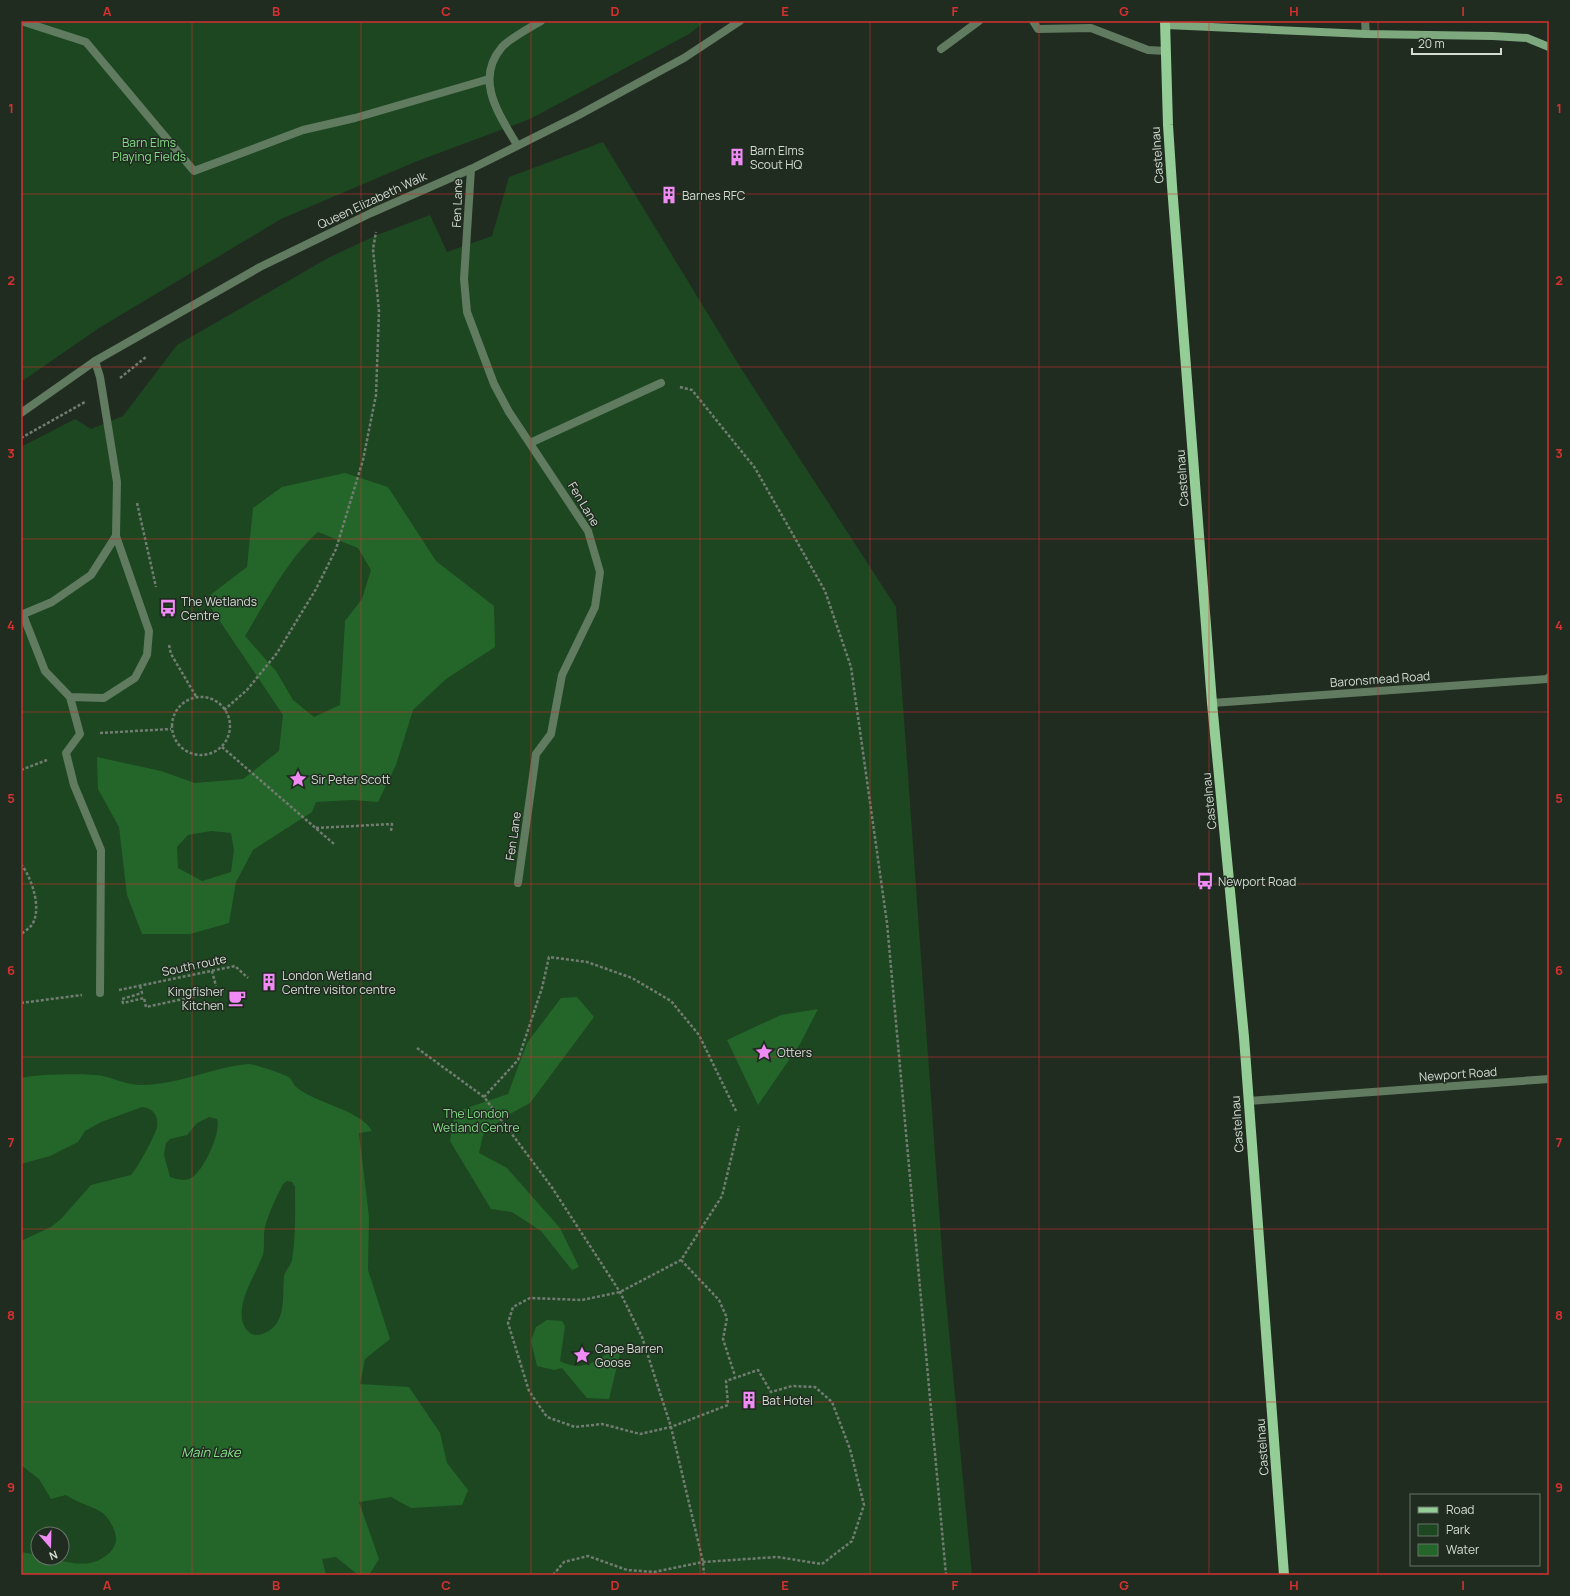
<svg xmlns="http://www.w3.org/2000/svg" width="1570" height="1596" font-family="Manrope,sans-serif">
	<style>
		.green { fill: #1d4720; fill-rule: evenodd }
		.water { fill: #24662a; fill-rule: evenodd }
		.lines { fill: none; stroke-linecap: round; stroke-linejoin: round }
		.path { stroke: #727c72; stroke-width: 2.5; stroke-dasharray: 3 2; stroke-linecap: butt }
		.lane { stroke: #607b60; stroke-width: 8 }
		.street { stroke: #607b60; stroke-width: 8 }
		.secondary { stroke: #7ea97f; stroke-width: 8 }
		.primary { stroke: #95cd96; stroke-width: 10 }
		.grid { fill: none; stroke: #d63131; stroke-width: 1; stroke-opacity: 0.55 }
		.labels { text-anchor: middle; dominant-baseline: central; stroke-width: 3; stroke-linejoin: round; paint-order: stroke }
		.park-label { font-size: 12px; fill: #83db87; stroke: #212c21 }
		.poi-label { font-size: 12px; fill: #d4dcd4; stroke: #212c21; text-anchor: start }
		.street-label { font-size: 12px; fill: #d4dcd4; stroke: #212c21 }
		.water-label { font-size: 13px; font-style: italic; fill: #88e08c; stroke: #212c21 }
		.neatline { fill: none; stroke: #d63131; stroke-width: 1.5 }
		.grid-label { font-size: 13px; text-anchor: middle; font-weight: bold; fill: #d63131 }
	</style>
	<rect width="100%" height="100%" fill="#212c21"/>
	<path class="green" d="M21,21H706L689,34L530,119L415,162L281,219L99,328L21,382Z
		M603,142L742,370L896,607L944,1279L972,1575H21V447L75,419L91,429L123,416L177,345L328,258L377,235L430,215L447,252L492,236L509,177ZM38,1534H62V1558H38Z"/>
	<path class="water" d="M345,473L388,487L436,561L494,606L495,647L446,679L413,710L396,765L378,802L353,800L316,802L312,812L253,850L236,882L229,923L190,934H142L127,895L119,827L98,789L97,757L161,771L195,783L243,779L279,751L283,715L205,599L247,567L253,508L282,487ZM318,532L358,548L371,570L362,599L345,621L340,705L314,717L293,700L276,671L245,636C265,603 290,556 318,532ZM211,831L231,833L234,850L231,872L202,881L178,868L177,847L188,835Z
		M577,997L594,1017L530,1103L506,1116L483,1135L479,1153L507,1168L560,1228L579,1267L572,1270L541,1231L512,1212L491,1209L450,1141L455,1112L508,1094L527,1043L561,998Z
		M818,1009L800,1044L758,1105L727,1040L781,1015Z
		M249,1064C256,1065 285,1074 290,1078C292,1080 293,1084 295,1086C315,1104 360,1109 372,1131L359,1133L369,1217L368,1270L390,1339L365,1359L360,1384L409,1387L440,1433L447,1463L468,1490L462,1505L411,1508L391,1497L359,1502L379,1559L369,1575H358L336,1557L322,1559L326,1575H21V1552L38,1555V1558C62,1558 87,1573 108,1554C112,1551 115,1546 116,1541C117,1532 110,1520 104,1514C96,1507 77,1503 66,1495L51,1499L39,1479L21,1465V1241L51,1227L61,1219L91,1185L131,1175C137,1169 156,1134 157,1127C159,1116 153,1108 142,1107L101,1122L85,1131L78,1142L50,1156L21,1164V1078C36,1074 88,1073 103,1076C116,1079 128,1085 141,1085C178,1085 213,1067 249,1064ZM209,1117L217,1119C222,1132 202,1175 189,1179C182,1181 176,1179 170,1177L164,1155L166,1143L170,1139L187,1135L197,1123ZM287,1181L292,1182L295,1187C295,1212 296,1236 292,1260C291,1266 285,1270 284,1277C282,1296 287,1321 267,1332C263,1334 260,1335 256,1335C250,1335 245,1329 243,1323C236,1302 257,1273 263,1254C265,1245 263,1235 265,1227C269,1212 276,1198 283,1184Z
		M547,1320L562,1321L565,1326L560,1361C583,1373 597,1361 616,1347L620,1354L609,1399L587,1398L562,1368L554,1370L537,1366L531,1341L536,1327Z"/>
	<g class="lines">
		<path class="path" d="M120,378L146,357
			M680,387L692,390L755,468L825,591L851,667L887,923L946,1575
			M21,438L85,402
			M137,503L156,587
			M169,645L171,654L197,698
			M172 726a29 29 0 1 1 58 0a29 29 0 1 1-58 0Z
			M224,710L247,690L277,653L316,589L336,549L363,460L376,395L379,311L373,249L376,232
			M100,733L171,729
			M222,747L334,844
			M21,770L47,760
			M316,828L392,824L391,831
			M21,864C32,878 43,911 31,926C28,929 24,932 21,934
			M212,971L216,986
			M140,986L142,993L122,999L123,1003L144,998L146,1007L225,990
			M119,990L235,966L248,978
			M21,1003L82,995
			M417,1048L484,1097L551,1186L620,1292L642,1337L671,1427L703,1562L704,1575
			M484,1097L518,1060L542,988L549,957L587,962L632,978L671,1001L699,1035L736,1111
			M681,1260L719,1300L727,1318L723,1339L735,1376
			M553,1575L564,1562L588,1556L627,1570L654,1572L703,1562L777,1557L822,1564L852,1541L864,1505L850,1449L832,1402L815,1387L792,1386L771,1392L758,1370L726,1381L728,1405L671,1427L640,1434L602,1424L575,1427L547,1417L529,1391L508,1323L513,1307L530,1298L582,1300L620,1292L681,1260L722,1196L739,1126"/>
		<path class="lane" d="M21,21L86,42L194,171L303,130L355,118L489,79
			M1033,21L1038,29L1091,28L1148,50L1166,51
			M1365,21L1366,34
			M941,49L979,21
			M517,145C499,114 474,80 502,47C509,39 531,27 541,21
			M471,169L464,279L467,312L494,384L509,412L588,531L600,572L595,607L562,675L551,734L536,754L518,883
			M530,443L661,383
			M21,615L52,602L91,575L116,536
			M23,615L45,671L70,697L104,698L135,678L147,655L149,631L116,536L117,482L100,377L95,361
			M70,697L80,734L66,753L74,785L101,850L100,993"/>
		<path class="street" d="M21,413L95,361L260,267L371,213L471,169L577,116L684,58L740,21
			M1212,703L1547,679L1549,677
			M1249,1101L1549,1079"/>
		<path class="secondary" d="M1166,25L1366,34L1493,36L1527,38L1549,47"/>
		<path class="primary" d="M1165,21L1168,125L1172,186L1212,703L1244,1037L1284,1575"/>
	</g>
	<path class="grid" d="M192,21V1575M361,21V1575M531,21V1575M700,21V1575M870,21V1575M1039,21V1575M1209,21V1575M1378,21V1575M21,194H1549M21,367H1549M21,539H1549M21,712H1549M21,884H1549M21,1057H1549M21,1229H1549M21,1402H1549"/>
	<defs>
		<g id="building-bare" transform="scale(1.38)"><path d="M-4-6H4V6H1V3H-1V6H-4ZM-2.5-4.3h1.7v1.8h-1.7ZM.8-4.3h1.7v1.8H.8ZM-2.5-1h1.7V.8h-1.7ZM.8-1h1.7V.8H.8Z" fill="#f08bf6" stroke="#212c21" stroke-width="2.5" paint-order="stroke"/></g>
		<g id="bus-bare" transform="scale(1.38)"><path d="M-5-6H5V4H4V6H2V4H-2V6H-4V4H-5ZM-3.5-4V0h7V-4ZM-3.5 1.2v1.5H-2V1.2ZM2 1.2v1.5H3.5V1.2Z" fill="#f08bf6" stroke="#212c21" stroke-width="2.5" paint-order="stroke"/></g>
		<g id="sight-bare" transform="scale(1.38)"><path d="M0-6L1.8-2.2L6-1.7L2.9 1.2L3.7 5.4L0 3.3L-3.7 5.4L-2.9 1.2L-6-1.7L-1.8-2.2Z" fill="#f08bf6" stroke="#212c21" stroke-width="2.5" paint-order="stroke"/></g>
		<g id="cafe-bare" transform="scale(1.38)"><path d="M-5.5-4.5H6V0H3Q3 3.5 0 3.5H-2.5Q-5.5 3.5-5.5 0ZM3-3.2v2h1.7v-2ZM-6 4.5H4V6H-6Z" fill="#f08bf6" stroke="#212c21" stroke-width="2.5" paint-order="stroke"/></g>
	</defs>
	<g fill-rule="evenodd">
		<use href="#building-bare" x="737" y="157"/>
		<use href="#building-bare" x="669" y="195"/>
		<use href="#bus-bare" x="168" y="608"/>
		<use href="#sight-bare" x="298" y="779"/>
		<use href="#bus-bare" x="1205" y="881"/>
		<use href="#building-bare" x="269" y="982"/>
		<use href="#cafe-bare" x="237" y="998"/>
		<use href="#sight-bare" x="764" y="1052"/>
		<use href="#sight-bare" x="582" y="1355"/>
		<use href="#building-bare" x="749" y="1400"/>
	</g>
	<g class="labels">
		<g class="park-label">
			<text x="149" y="142">Barn Elms<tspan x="149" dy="14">Playing Fields</tspan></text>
			<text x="476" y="1113">The London<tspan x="476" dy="14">Wetland Centre</tspan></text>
		</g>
		<g class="poi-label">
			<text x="750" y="150">Barn Elms<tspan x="750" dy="14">Scout HQ</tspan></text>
			<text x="682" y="195">Barnes RFC</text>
			<text x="181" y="601">The Wetlands<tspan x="181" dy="14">Centre</tspan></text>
			<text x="311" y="779">Sir Peter Scott</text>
			<text x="1218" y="881">Newport Road</text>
			<text x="282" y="975">London Wetland<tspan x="282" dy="14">Centre visitor centre</tspan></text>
			<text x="224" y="991" text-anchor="end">Kingfisher<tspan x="224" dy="14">Kitchen</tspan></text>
			<text x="777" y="1052">Otters</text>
			<text x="595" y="1348">Cape Barren<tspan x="595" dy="14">Goose</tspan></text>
			<text x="762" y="1400">Bat Hotel</text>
		</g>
		<g class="street-label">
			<text transform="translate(1157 155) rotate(-94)">Castelnau</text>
			<text transform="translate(372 200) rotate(-25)">Queen Elizabeth Walk</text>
			<text transform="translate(457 203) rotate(-88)">Fen Lane</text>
			<text transform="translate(1182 478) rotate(-94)">Castelnau</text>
			<text transform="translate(584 504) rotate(59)">Fen Lane</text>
			<text transform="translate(1380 679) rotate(-4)">Baronsmead Road</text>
			<text transform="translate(1209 801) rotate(-96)">Castelnau</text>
			<text transform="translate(513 836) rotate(-82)">Fen Lane</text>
			<text transform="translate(194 965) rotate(-12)">South route</text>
			<text transform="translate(1458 1074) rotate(-4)">Newport Road</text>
			<text transform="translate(1237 1124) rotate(-94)">Castelnau</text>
			<text transform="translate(1262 1447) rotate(-94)">Castelnau</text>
		</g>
		<g class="water-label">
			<text x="211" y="1452">Main Lake</text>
		</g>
	</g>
	<rect width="1570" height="1596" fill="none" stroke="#212c21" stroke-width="44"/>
	<rect x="1410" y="1494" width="130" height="72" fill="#212c21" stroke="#697269"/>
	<rect x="1418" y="1507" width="20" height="6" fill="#95cd96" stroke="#697269"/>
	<text x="1446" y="1514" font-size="12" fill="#d4dcd4">Road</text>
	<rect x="1418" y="1524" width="20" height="12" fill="#1d4720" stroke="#697269"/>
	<text x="1446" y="1534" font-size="12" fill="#d4dcd4">Park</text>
	<rect x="1418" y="1544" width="20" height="12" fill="#24662a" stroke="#697269"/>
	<text x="1446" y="1554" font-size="12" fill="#d4dcd4">Water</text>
	<g transform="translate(50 1546) rotate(160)"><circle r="19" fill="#212c21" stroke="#697269"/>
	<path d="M0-3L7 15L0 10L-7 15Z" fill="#f08bf6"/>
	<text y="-6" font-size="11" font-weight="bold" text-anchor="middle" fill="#d4dcd4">N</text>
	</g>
	<path d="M1412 48v6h89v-6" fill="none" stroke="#d4dcd4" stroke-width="2"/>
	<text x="1418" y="48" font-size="12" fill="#d4dcd4" stroke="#212c21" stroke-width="3" paint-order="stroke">20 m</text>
	<rect x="22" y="22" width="1526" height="1552" class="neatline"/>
	<g class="grid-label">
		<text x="107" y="16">A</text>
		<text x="276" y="16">B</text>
		<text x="446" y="16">C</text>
		<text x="615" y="16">D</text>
		<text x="785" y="16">E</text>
		<text x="955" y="16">F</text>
		<text x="1124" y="16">G</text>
		<text x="1294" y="16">H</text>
		<text x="1463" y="16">I</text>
		<text x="11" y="113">1</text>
		<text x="1559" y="113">1</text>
		<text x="11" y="285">2</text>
		<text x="1559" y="285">2</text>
		<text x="11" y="458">3</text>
		<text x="1559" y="458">3</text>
		<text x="11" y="630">4</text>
		<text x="1559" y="630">4</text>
		<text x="11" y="803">5</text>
		<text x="1559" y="803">5</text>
		<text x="11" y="975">6</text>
		<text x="1559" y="975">6</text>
		<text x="11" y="1147">7</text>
		<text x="1559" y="1147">7</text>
		<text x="11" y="1320">8</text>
		<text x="1559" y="1320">8</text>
		<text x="11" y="1492">9</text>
		<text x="1559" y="1492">9</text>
		<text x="107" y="1590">A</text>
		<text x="276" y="1590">B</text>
		<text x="446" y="1590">C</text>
		<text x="615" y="1590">D</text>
		<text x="785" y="1590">E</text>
		<text x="955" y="1590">F</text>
		<text x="1124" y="1590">G</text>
		<text x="1294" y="1590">H</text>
		<text x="1463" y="1590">I</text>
	</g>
</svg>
